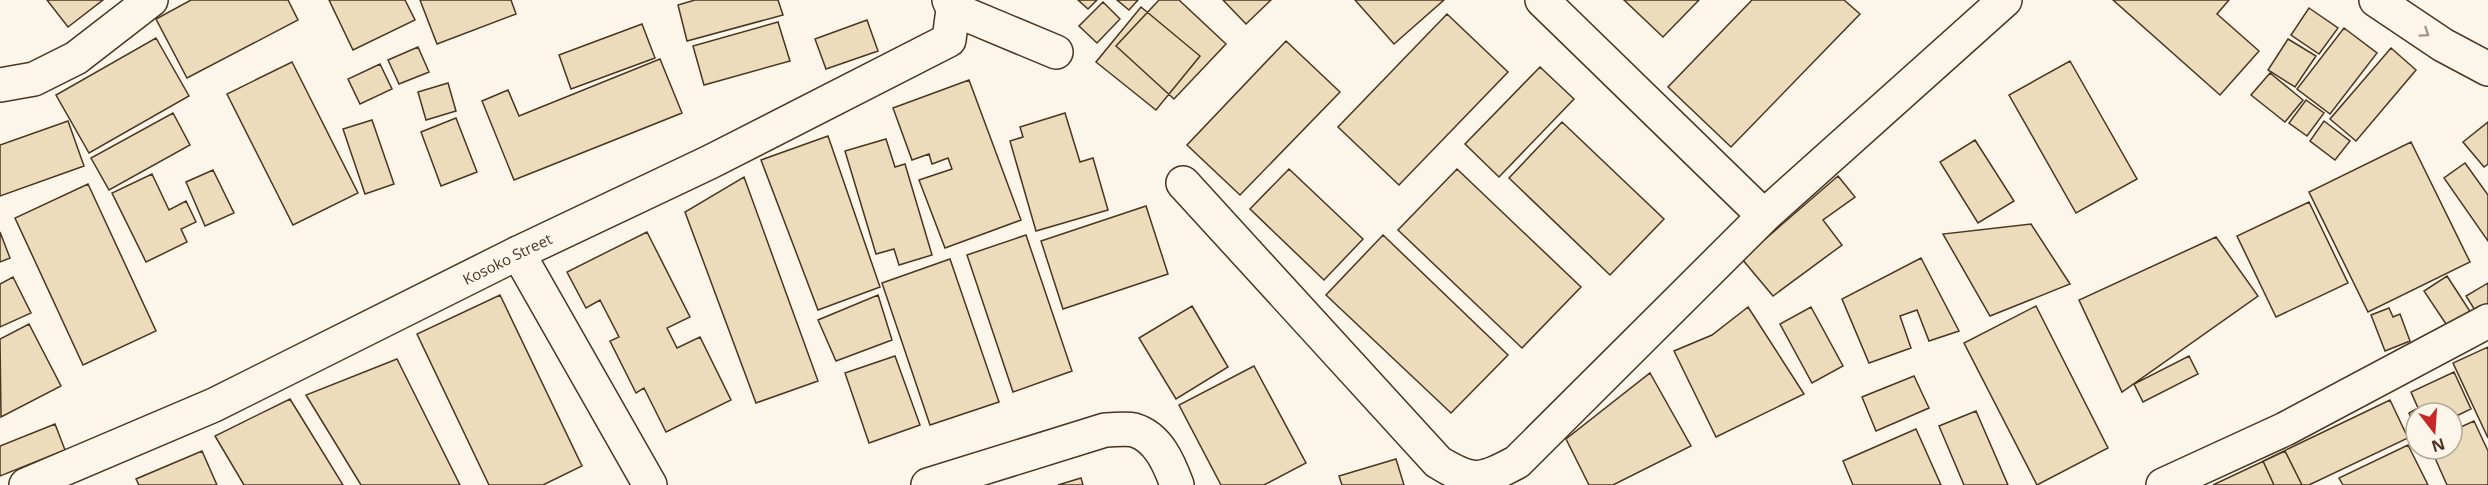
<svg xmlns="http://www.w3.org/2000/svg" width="2488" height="485" font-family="'Open Sans',sans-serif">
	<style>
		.building { fill: #ecdcbc; stroke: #4a3520; stroke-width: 1.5 }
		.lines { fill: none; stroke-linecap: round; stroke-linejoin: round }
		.minor-casing { stroke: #4a3520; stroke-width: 36 }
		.tertiary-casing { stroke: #4a3520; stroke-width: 36 }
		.secondary-casing { stroke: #4a3520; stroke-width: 36 }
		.minor { stroke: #fbf6e9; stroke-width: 33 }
		.tertiary { stroke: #fbf6e9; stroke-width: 33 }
		.secondary { stroke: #fbf6e9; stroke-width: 33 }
		.oneway { stroke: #a29684 }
		.labels { text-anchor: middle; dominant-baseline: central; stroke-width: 4.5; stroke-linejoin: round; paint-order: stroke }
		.street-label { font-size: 15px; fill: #4a3520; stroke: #fbf6e9 }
	</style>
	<rect width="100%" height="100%" fill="#fbf6e9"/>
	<path class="building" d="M47,0H103L68,27Z
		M191,0H288L298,20L187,78L156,19Z
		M329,0H405L415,20L353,50Z
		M420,0H511L516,14L437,44Z
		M695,0H778L783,15L687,41L678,5Z
		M1078,0H1097L1088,9Z
		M1117,0H1138L1129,10Z
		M1159,0H1179L1226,44L1174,99L1116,46Z
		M1223,0H1271L1246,24Z
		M1355,0H1444L1394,44Z
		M1624,0H1699L1663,37Z
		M1752,0H1844L1860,14L1731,147L1668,87Z
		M2113,0H2229L2217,14L2259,51L2220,95Z
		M1103,2L1120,19L1097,43L1079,26Z
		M1141,7L1200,56L1156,110L1096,62Z
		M2309,8L2338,28L2319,54L2291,35Z
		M1447,14L1508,72L1399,185L1338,127Z
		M867,20L878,51L826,69L815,39Z
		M778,22L790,61L704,85L693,46Z
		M642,24L655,58L571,89L559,55Z
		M2344,28L2377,53L2330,114L2297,89Z
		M156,38L189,96L89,153L56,95Z
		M2288,39L2316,56L2295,87L2268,70Z
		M1286,41L1340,92L1240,195L1187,145Z
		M418,47L429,72L399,84L388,60Z
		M2391,48L2416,70L2356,141L2330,119Z
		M660,59L682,113L514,180L482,101L508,90L519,116Z
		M2070,61L2137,179L2076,213L2009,95Z
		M292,62L358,193L293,225L227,94Z
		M380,64L392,89L360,104L348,79Z
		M1540,67L1574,99L1499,177L1465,144Z
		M2270,73L2303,100L2285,122L2251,95Z
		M969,80L1021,220L945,248L919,180L952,169L948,158L932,164L929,154L912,160L893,108Z
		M448,83L456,111L426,120L418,92Z
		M2306,100L2324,113L2307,136L2289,123Z
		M173,113L190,145L109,190L91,158Z
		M1065,113L1080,162L1093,158L1108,210L1036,231L1010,141L1023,137L1020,127Z
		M456,118L477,172L441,186L421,132Z
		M372,120L394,184L365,194L343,129Z
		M68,121L84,166L0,196V145Z
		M2324,121L2350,141L2335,160L2310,141Z
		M1562,122L1664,219L1610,275L1509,178Z
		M2488,122V164L2484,167L2463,142Z
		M828,136L880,287L818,310L761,160Z
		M886,139L895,167L905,164L932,255L899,265L894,249L876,254L845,151Z
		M1975,140L2014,201L1978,223L1940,162Z
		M2411,142L2470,262L2368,312L2309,192Z
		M2465,163L2488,195V241L2444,178Z
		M1289,169L1363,239L1324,280L1250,209Z
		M1457,169L1581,287L1522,348L1398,230Z
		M213,170L234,213L205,226L186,182Z
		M152,174L169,210L186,201L196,222L181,229L187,242L146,262L112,193Z
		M1838,176L1855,197L1823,220L1842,245L1773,296L1742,259Z
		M744,177L818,381L756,403L685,212Z
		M88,184L156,331L83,365L15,218Z
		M2309,202L2348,283L2276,317L2237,236Z
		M1146,206L1168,274L1063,309L1041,241Z
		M2031,224L2070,284L1990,316L1943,234Z
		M0,232L10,258L0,262Z
		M647,232L690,317L667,328L677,348L700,337L731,400L666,432L644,388L636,393L610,341L619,337L600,300L586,308L567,272Z
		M1026,235L1072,371L1013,392L967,255Z
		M1383,235L1508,355L1451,413L1326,295Z
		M2216,237L2258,296L2122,392L2079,300Z
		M1921,258L1959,331L1929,341L1917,310L1900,316L1911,348L1869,363L1842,299Z
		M950,259L999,402L930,425L882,283Z
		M2447,276L2473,316L2450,330L2424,291Z
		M13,277L31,313L0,327V284Z
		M2488,283V309L2478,315L2466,296Z
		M500,295L582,466L543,485H489L417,334Z
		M878,295L892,340L836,361L818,320Z
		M1192,306L1228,367L1176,399L1139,338Z
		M2036,306L2108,448L2037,485L1964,343Z
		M1748,307L1804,394L1716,437L1674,351L1712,335Z
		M1811,307L1843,366L1812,383L1780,324Z
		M2389,308L2393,317L2400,314L2410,341L2385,351L2371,315Z
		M29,324L61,386L1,417L0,339Z
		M2488,347V438L2453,363Z
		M895,356L920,425L869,443L845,373Z
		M2189,356L2198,374L2143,402L2134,384Z
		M397,359L460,485H361L306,395Z
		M1254,366L1306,463L1264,485H1221L1179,405Z
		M2454,372L2471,409L2452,418V413H2416V430L2409,413L2418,408L2411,392Z
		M1650,373L1691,446L1613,485H1589L1566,439Z
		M1914,376L1929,408L1876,431L1862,397Z
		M290,399L343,485H244L215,436Z
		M2390,400L2408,438L2309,485H2274L2263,461Z
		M1976,411L2008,485H1964L1939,426Z
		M2474,421L2488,451V485H2447L2431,449H2452V431Z
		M55,424L65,450L0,476V446Z
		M1916,429L1941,485H1853L1843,461Z
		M2408,445L2428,485H2343L2339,478Z
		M202,451L217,485H139L136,479Z
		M2285,451L2302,485H2213Z
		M1396,459L1404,485H1342L1339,476Z
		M1081,478L1083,485H1058Z"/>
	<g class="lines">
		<g class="minor-casing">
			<path id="minor" d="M1542,0L1764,216
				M953,9L1056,52
				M0,85L34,79L76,58L151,0
				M1183,183L1438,462C1474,484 1481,481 1517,462L1764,216L2005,0
				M518,253L650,485
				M928,485L1105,430C1114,430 1126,428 1134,430C1158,437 1169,463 1177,485
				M2163,485L2285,429L2488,321"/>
		</g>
		<g class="tertiary-casing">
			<g id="tertiary">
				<path id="s1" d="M26,485L214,405L518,253L710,162L949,40L953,9L949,0"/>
			</g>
		</g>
		<g class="secondary-casing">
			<path id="secondary" d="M2376,0L2443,45L2488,69"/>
		</g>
		<use href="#minor" class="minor"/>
		<use href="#tertiary" class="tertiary"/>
		<use href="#secondary" class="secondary"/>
	</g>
	<defs><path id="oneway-chevron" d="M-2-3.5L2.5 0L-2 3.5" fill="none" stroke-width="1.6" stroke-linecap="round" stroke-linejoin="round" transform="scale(1.5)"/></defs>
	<use class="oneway" href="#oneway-chevron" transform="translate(2425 33) rotate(34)"/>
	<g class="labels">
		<g class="street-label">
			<text stroke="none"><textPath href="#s1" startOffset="532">Kosoko Street</textPath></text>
		</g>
	</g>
	<g transform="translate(2434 431) rotate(163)"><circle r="28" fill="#fbf6e9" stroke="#b4a999" stroke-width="1.5"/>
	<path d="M0-4.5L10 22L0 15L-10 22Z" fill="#c62828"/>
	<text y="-9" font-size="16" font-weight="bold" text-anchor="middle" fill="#4a3520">N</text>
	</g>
</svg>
